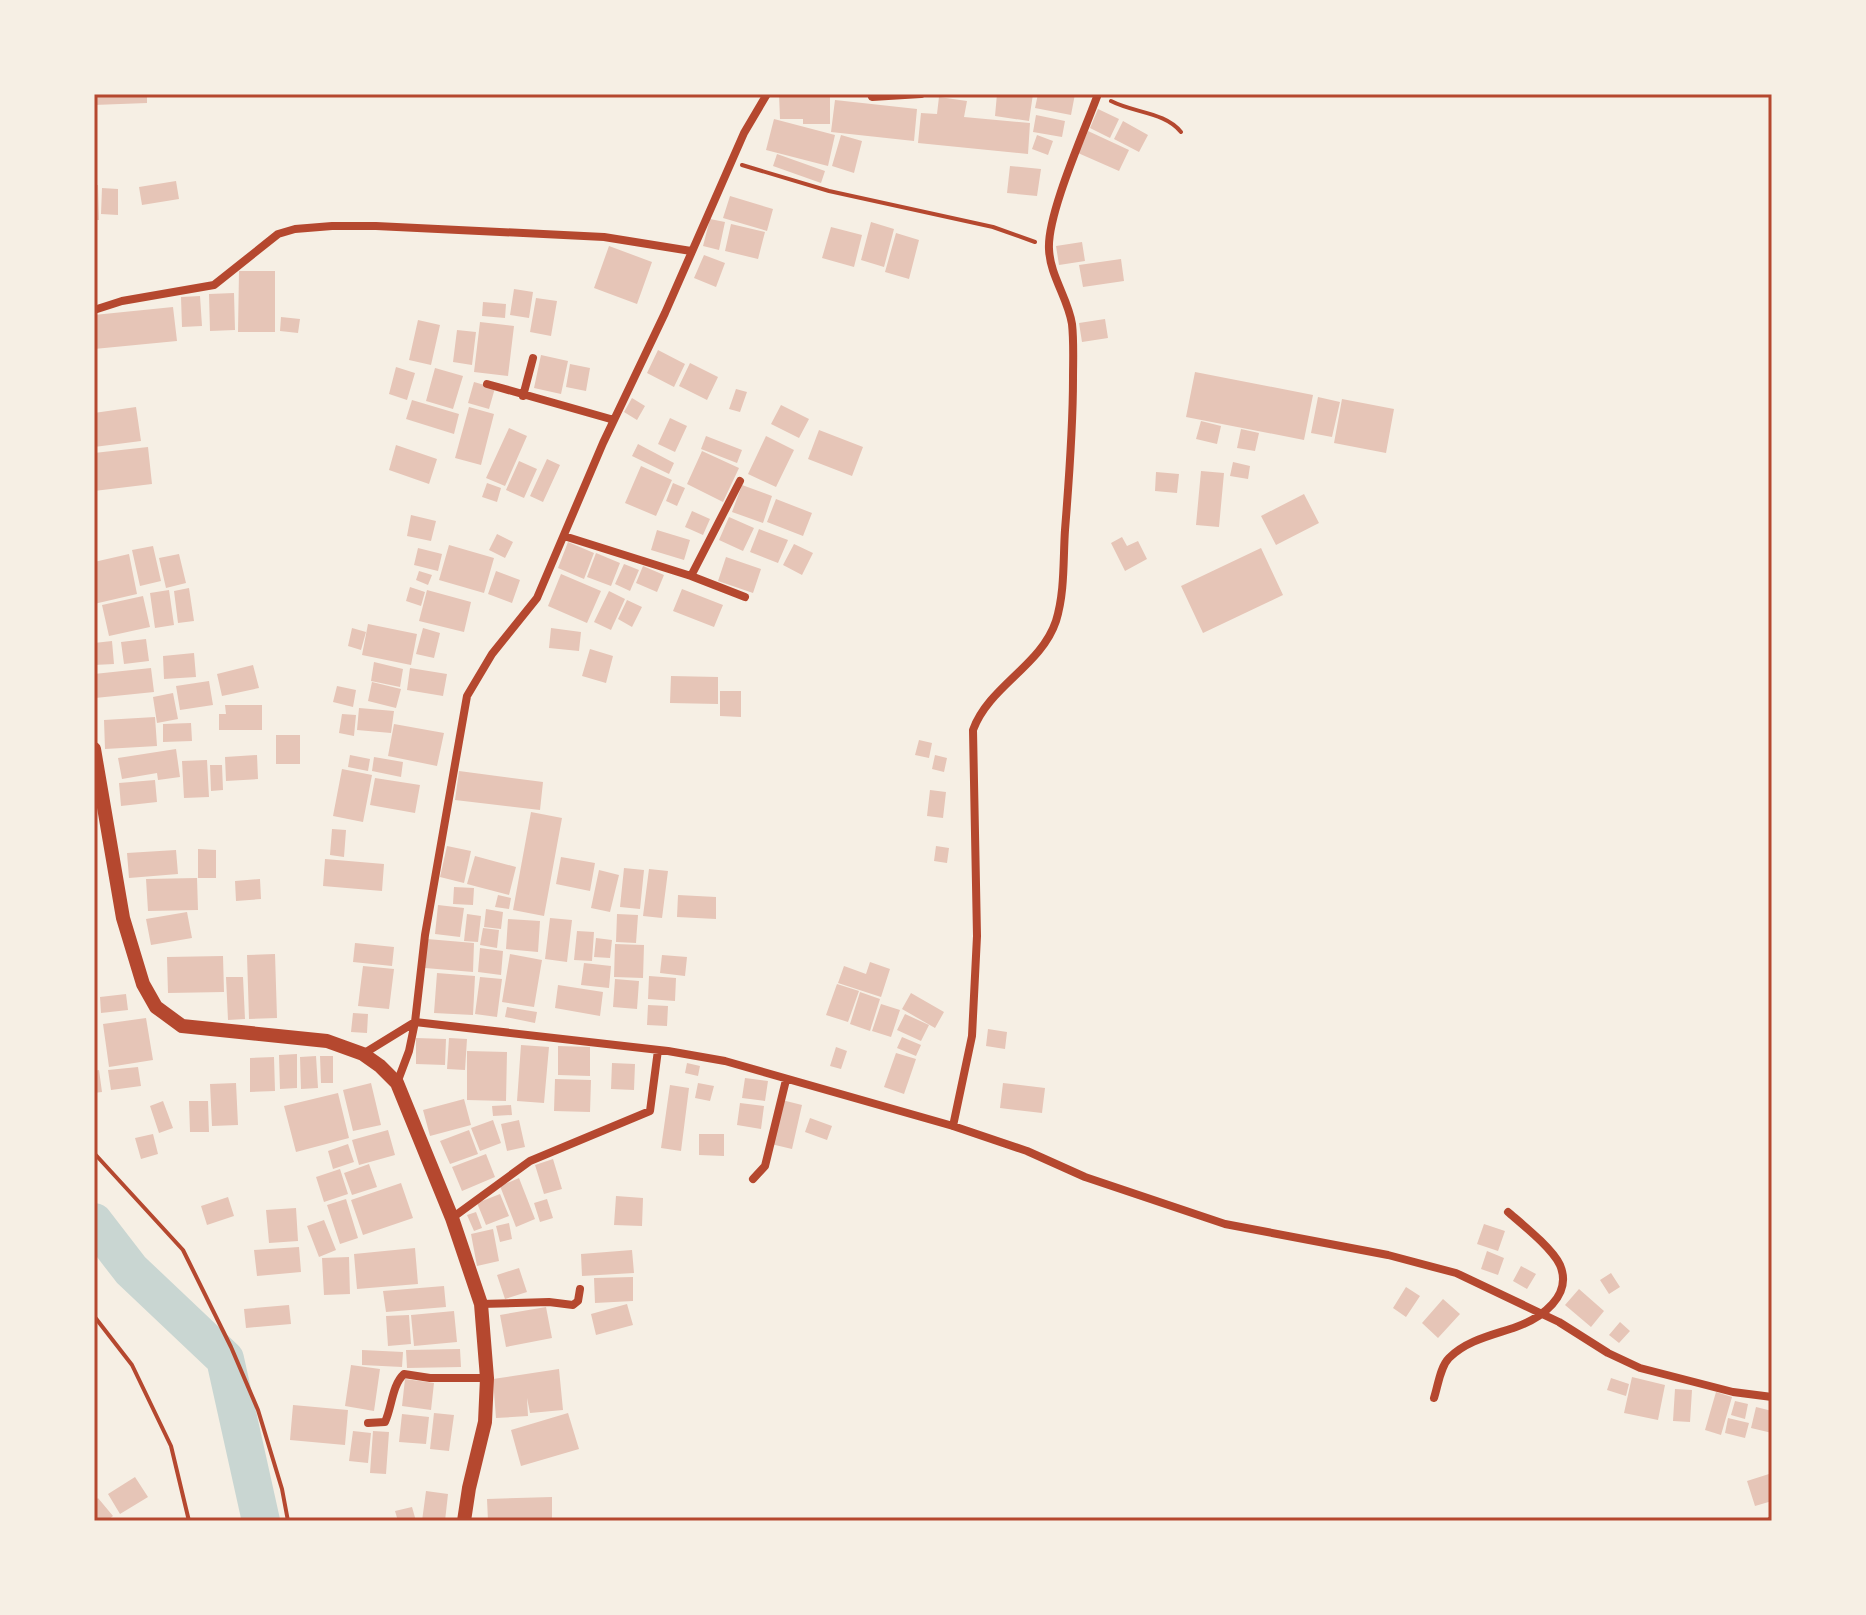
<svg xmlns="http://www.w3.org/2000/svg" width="1866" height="1615" font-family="'Playfair Display',serif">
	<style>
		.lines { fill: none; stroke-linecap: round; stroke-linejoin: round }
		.river { stroke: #c9d6d2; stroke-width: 38 }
		.building { fill: #e6c5b7 }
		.path { stroke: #b5482f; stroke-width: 4 }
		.minor { stroke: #b5482f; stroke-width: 8 }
		.tertiary { stroke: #b5482f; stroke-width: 14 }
		.neatline { fill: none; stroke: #b5482f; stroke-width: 3 }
	</style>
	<rect width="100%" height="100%" fill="#f6efe4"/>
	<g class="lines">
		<path class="river" d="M94,1222L131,1270L225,1359L261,1521"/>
	</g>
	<path class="building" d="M94,94H147V103L94,105Z
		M779,94H830V124H803V119H780Z
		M997,94H1033L1029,121L995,116Z
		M1038,94H1075L1071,115L1035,108Z
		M939,97L967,101L964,117L1030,123L1028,154L918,143L921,113L937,114Z
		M835,100L917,109L914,141L831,132Z
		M1098,109L1119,119L1110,138L1090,128Z
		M1036,115L1065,121L1062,137L1033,132Z
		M774,119L835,135L828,166L766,150Z
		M1123,121L1148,135L1139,152L1114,139Z
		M1088,131L1129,150L1119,171L1078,153Z
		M841,135L862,141L854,173L832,166Z
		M1037,135L1053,141L1048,155L1032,149Z
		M777,154L825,171L821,183L773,166Z
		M1010,166L1041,169L1037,196L1007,193Z
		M176,181L179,199L142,205L139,187Z
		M94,185H98L99,220H94Z
		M102,188L118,189V215L101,214Z
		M730,196L773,209L767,231L723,218Z
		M710,219L725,222L719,250L703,246Z
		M871,222L894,229L884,267L861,260Z
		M731,224L765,232L758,259L725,251Z
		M831,227L862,235L854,267L822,258Z
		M896,233L919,240L909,279L885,272Z
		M1082,242L1085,261L1059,265L1056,246Z
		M609,246L652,262L637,304L594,288Z
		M704,255L725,263L716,287L694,278Z
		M1121,259L1124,281L1083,287L1079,265Z
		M239,271H275V332H238Z
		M514,289L533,292L529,318L510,315Z
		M234,293L235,330L210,331L209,294Z
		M200,296L202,326L182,327L181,297Z
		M536,298L557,301L551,336L530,332Z
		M483,302L506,304L505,318L482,316Z
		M173,307L177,341L94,349V315Z
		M281,317L300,319L298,333L280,331Z
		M1105,319L1108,338L1082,342L1079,323Z
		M418,320L440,325L431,365L409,360Z
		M480,322L514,326L508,376L474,372Z
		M457,330L476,332L472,365L453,362Z
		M658,350L685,364L674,387L647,373Z
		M541,355L568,361L561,394L534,388Z
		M690,363L718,377L707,400L679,386Z
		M570,364L590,368L586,391L566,387Z
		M396,367L415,373L407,400L389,394Z
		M435,368L463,376L453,409L426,401Z
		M1195,372L1313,395L1304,440L1186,417Z
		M474,382L495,388L489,409L468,403Z
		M736,389L747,392L740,412L729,409Z
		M1318,397L1340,402L1332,437L1311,433Z
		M632,398L645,406L637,420L624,412Z
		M1342,399L1394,409L1386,453L1334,443Z
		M412,400L459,414L454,434L406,419Z
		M781,405L809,419L799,438L771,424Z
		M136,407L141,441L94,447V413Z
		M469,407L494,414L481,465L455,458Z
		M670,418L687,426L675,452L658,444Z
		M1201,421L1221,426L1217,444L1196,439Z
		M509,428L527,436L505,486L486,478Z
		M1241,429L1259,433L1255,451L1237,448Z
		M819,430L863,447L852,476L808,459Z
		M706,436L742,450L737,463L701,449Z
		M766,436L794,450L776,487L748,474Z
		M638,444L674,463L669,474L632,456Z
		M396,445L437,459L429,484L389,470Z
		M148,447L152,484L94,491V453Z
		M702,451L739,468L723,502L687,484Z
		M547,459L560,465L543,502L530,496Z
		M519,461L537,469L524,498L506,490Z
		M1233,462L1250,466L1248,479L1230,476Z
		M641,466L672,480L656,516L625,503Z
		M1201,471L1224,473L1219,527L1196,525Z
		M1156,472L1179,474L1177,493L1155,491Z
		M487,483L501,488L497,502L482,497Z
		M673,483L685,488L677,506L666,501Z
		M742,485L772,496L763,523L732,512Z
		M1304,494L1319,523L1276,545L1261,516Z
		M776,499L812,513L803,536L767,522Z
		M692,511L710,519L703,535L685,527Z
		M411,515L436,521L431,541L407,536Z
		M729,517L754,528L743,551L719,540Z
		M759,529L788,540L778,563L750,552Z
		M657,530L690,540L684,560L651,550Z
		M497,534L513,542L505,558L489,550Z
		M1122,537L1127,546L1138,541L1147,559L1125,571L1111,543Z
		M568,542L594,553L584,579L558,568Z
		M794,544L813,553L802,575L783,565Z
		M449,545L494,558L484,593L439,580Z
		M153,546L161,581L140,586L132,550Z
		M418,548L442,554L438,571L414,565Z
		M1261,548L1283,595L1203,633L1181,586Z
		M596,553L620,563L611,586L587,577Z
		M129,554L137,594L94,604V562Z
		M179,554L186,583L166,588L159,558Z
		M726,557L761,569L753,593L718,581Z
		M624,564L639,570L630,591L615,584Z
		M643,566L664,575L657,592L636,583Z
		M419,571L432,575L428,585L416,580Z
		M496,571L520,580L512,603L488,594Z
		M561,574L601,591L587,623L548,606Z
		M410,587L425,592L421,606L406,601Z
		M189,588L194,621L178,623L174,591Z
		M682,589L723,605L714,627L673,611Z
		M169,590L174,625L155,628L150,593Z
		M427,590L471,602L464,632L419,621Z
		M609,591L625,599L611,630L594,622Z
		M143,596L150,627L109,636L102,605Z
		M627,600L642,607L632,627L618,619Z
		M368,624L417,634L411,665L362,655Z
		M352,628L366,632L361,650L348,646Z
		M423,628L440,633L434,658L416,654Z
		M551,628L581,632L579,651L549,648Z
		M146,639L149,661L124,664L121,642Z
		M112,641L114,664L94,665V643Z
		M590,649L613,656L606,683L582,676Z
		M194,653L196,677L164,679L163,656Z
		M374,662L403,669L400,687L371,681Z
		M253,665L259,688L222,696L217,674Z
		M151,668L154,692L95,698L94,674Z
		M410,668L447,674L443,696L407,690Z
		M671,676L718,677V704L670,703Z
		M209,681L213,705L180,710L176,686Z
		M372,682L401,689L396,708L368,701Z
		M337,686L356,690L353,707L333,702Z
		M720,691H741V717L720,716Z
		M173,693L178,719L157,723L153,697Z
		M225,705H262V730H219V714H226Z
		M359,708L394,711L391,733L357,730Z
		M342,714L356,715L354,736L339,733Z
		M155,717L157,746L105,749L104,720Z
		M191,723L192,741L163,742V724Z
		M394,724L444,733L437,766L388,756Z
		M276,735H300V764H276Z
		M919,740L932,743L929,758L915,755Z
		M176,749L180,777L158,780L157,773L122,779L118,758Z
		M257,755L258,779L226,781L225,757Z
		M350,755L370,759L368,771L348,767Z
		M935,755L947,758L944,772L932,769Z
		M374,757L403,762L401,777L372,771Z
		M207,760L209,797L184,798L182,761Z
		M210,765H222L223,790L211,791Z
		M342,769L372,775L363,822L333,816Z
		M459,771L543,782L540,810L455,800Z
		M375,778L420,785L415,813L370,805Z
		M155,780L157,802L121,806L119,783Z
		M930,790L946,792L943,818L927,816Z
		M531,812L562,818L544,916L513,910Z
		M332,829L346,830L344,857L330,855Z
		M447,846L471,851L464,883L440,877Z
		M936,846L949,848L947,863L934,861Z
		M198,849L216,850V878H198Z
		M176,850L178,874L129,878L127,853Z
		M475,856L516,867L509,895L467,884Z
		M561,857L595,863L590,891L556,884Z
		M325,859L384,864L382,891L323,886Z
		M624,868L644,870L640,909L620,907Z
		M649,869L668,871L662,918L643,916Z
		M599,870L619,875L610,912L591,908Z
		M197,878L198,910L148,911L146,879Z
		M260,879L261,899L236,901L235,881Z
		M454,887L474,888L473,905L453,904Z
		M498,895L511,898L509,909L495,907Z
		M678,895L716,897V919L677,917Z
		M438,905L464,908L460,937L435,934Z
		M486,909L503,912L501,929L484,927Z
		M187,912L192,938L151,945L146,919Z
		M467,914L481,916L478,942L464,941Z
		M617,914L638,915L636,943L616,942Z
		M550,918L572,920L567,962L545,959Z
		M508,919L540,921L538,952L506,949Z
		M483,928L499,930L497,948L480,945Z
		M577,931L594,932L592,961L574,960Z
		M596,938L612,940L610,958L594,957Z
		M427,939L474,943L473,972L425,968Z
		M355,943L394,947L392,966L353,962Z
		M615,944L644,945L643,978L614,977Z
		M480,948L503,951L501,975L478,972Z
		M275,954L277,1018L249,1019L247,955Z
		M510,954L542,960L534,1007L502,1002Z
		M662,955L687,957L685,976L660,973Z
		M223,956L224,992L168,993L167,957Z
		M870,962L890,969L881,997L838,983L844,966L866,974Z
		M584,963L611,966L609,988L581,985Z
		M363,966L394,969L389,1009L358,1006Z
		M437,973L475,976L473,1015L434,1013Z
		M649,976L676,978L675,1001L648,999Z
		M226,977H243L245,1019L228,1020Z
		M480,977L502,979L497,1017L475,1014Z
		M615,979L639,981L637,1009L613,1007Z
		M837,984L859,991L848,1022L826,1015Z
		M558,985L603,992L600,1016L555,1008Z
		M860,992L880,999L870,1031L850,1024Z
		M911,993L944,1012L935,1028L902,1009Z
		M126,994L128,1010L101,1013L100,997Z
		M881,1004L900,1010L891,1037L872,1031Z
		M648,1005L668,1006L667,1026L647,1025Z
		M507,1007L537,1012L535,1023L505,1017Z
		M353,1013L368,1014L367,1033L351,1032Z
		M905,1014L929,1025L921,1041L897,1030Z
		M146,1018L153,1060L109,1067L103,1024Z
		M988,1029L1007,1032L1005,1049L986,1046Z
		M902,1037L921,1045L916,1056L897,1048Z
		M416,1038L446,1039L445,1065L416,1064Z
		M449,1038L467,1039L465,1070L447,1069Z
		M521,1045L549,1047L544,1103L517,1101Z
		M558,1046L590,1047V1076L558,1075Z
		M836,1047L847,1051L841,1069L830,1066Z
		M467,1051L507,1052L506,1101L467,1100Z
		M896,1053L916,1059L904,1094L884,1087Z
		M297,1054V1088L280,1089L279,1055Z
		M316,1056L318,1088L301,1089L300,1057Z
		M320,1056H333V1083H321Z
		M274,1057L275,1091L250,1092V1058Z
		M612,1063L635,1064L634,1090L611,1089Z
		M687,1063L700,1066L698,1076L685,1073Z
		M138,1067L141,1086L111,1090L108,1070Z
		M99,1070L102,1092L94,1093V1071Z
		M745,1078L768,1081L765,1101L742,1098Z
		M555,1079L591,1080L590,1112L554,1111Z
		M236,1083L238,1125L212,1126L210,1084Z
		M371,1083L381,1125L353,1131L343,1090Z
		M698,1083L714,1086L710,1101L695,1098Z
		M1003,1083L1045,1088L1042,1113L1000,1108Z
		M670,1085L689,1088L681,1151L661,1148Z
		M338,1093L349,1138L296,1152L284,1106Z
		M464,1099L471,1125L430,1136L423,1110Z
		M782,1100L802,1105L792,1149L771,1144Z
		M163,1101L173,1128L159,1133L150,1106Z
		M189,1101H208L209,1132H190Z
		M740,1103L764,1106L761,1129L737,1125Z
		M511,1105L512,1115L493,1116L492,1106Z
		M810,1118L832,1126L827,1140L805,1132Z
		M493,1120L501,1143L480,1151L471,1128Z
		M519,1120L525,1147L507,1151L501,1124Z
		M388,1130L395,1155L359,1165L352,1140Z
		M469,1130L478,1154L450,1164L440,1141Z
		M153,1134L158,1154L141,1159L135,1138Z
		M699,1134H724V1156L699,1155Z
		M348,1144L354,1162L333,1169L328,1151Z
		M486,1154L495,1177L462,1191L452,1167Z
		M553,1159L562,1189L544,1194L535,1165Z
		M369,1164L377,1187L352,1195L344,1173Z
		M340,1169L348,1194L324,1202L316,1177Z
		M519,1178L535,1219L516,1227L500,1186Z
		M401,1183L413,1218L363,1235L351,1200Z
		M500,1194L509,1216L486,1225L477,1203Z
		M616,1196L643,1198L642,1226L614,1225Z
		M228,1197L234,1216L207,1225L201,1206Z
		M346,1199L358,1238L340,1244L327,1205Z
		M547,1199L553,1218L540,1222L534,1203Z
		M296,1208L298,1241L269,1243L266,1210Z
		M476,1212L482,1228L474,1231L467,1215Z
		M324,1220L336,1250L319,1257L307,1226Z
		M509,1223L512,1239L500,1242L496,1226Z
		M1484,1224L1505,1231L1498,1251L1477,1244Z
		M493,1229L499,1261L477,1266L471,1234Z
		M299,1247L301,1272L257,1276L254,1250Z
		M415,1248L418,1284L357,1289L354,1254Z
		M632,1250L634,1273L582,1276L581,1254Z
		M1487,1251L1504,1258L1498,1275L1481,1269Z
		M349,1257L350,1294L324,1295L322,1258Z
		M1521,1266L1536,1274L1527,1289L1513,1281Z
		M519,1268L527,1292L505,1299L497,1275Z
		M1611,1273L1620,1287L1609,1294L1600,1280Z
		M633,1277V1301L595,1303L594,1278Z
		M444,1286L446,1307L386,1312L383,1291Z
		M1406,1287L1420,1296L1406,1317L1393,1308Z
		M1579,1289L1604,1311L1591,1327L1565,1305Z
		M1443,1299L1460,1314L1438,1338L1422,1323Z
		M627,1304L633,1325L596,1335L591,1314Z
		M289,1305L291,1324L246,1328L244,1309Z
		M546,1307L552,1338L506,1347L500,1315Z
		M454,1311L457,1342L414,1346L411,1315Z
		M409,1315L411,1344L388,1346L386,1316Z
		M1620,1322L1630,1331L1619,1343L1609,1335Z
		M460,1349L461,1367L407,1368L406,1350Z
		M362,1350L403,1352L402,1367L362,1365Z
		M351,1365L380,1369L374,1411L345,1406Z
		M559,1369L563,1410L530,1413L527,1398L528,1416L496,1418L493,1379Z
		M1632,1377L1665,1385L1658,1420L1624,1413Z
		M1611,1378L1629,1384L1626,1396L1607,1390Z
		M405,1379L434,1383L431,1410L402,1406Z
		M1675,1389L1692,1390L1690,1422L1673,1421Z
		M1716,1392L1732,1397L1721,1435L1705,1430Z
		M1735,1401L1748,1404L1745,1419L1731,1415Z
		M293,1405L348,1410L345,1445L290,1440Z
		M1756,1407L1772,1411V1433L1751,1428Z
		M434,1413L454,1415L449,1451L430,1449Z
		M568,1413L579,1449L521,1466L511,1430Z
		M402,1414L429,1417L426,1444L399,1442Z
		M1728,1418L1749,1423L1745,1438L1725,1433Z
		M353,1431L371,1433L368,1463L349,1461Z
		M373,1431L389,1432L386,1474L370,1473Z
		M1769,1474L1772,1485V1501L1755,1506L1747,1481Z
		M135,1477L148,1497L120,1514L108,1494Z
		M426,1491L448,1494L445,1521H422Z
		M552,1497V1521H488L487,1499Z
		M98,1498L113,1516L107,1521H94V1502Z
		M412,1507L416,1521H398L395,1511Z"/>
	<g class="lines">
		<path class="path" d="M1111,101C1134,113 1165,112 1181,132
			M742,165L829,191L993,227L1035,242
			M94,1153L183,1250L231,1347L258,1410L282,1489L288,1521
			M94,1316L132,1365L171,1446L189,1521"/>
		<path class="minor" d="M871,94L872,97L921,94
			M94,310L122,301L214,285L278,234L295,229L332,226H376L604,237L691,251
			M487,384L614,420
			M523,396L533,358
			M564,536L691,576L745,597
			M691,576L740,481
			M363,1054L415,1022L668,1051L725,1061L953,1126L1027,1151L1085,1177L1225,1224L1388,1255L1456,1273L1559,1322L1608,1353L1640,1368L1733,1392L1772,1397
			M397,1083L409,1051L415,1022L425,935L467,696L492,654L537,598L603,443L665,313L744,133L767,94
			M953,1126L972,1036L977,936L973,730C989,686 1041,666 1056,621C1065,592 1063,560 1065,530C1069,480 1073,430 1073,379C1073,361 1074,342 1072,324C1068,298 1050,276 1049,249C1047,214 1085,130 1098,94
			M753,1179L765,1166L786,1080
			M452,1218L530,1161L650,1111L658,1050
			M481,1304L549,1302L573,1305L578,1301L580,1289
			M1434,1398C1438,1386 1440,1367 1449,1358C1467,1340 1493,1335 1516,1327C1541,1318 1573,1296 1560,1265C1552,1248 1523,1225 1508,1212
			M368,1423L385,1422C392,1407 392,1385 404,1374L430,1378H487
			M1770,1521L1772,1520"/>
		<path class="tertiary" d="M94,749L123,918L143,984L156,1007L182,1026L327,1041L363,1054L380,1066L397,1083L452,1218L481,1304L487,1378L485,1422L469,1488L464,1521"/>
	</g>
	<rect width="1866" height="1615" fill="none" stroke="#f6efe4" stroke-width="192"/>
	<rect x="96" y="96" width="1674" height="1423" class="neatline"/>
</svg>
